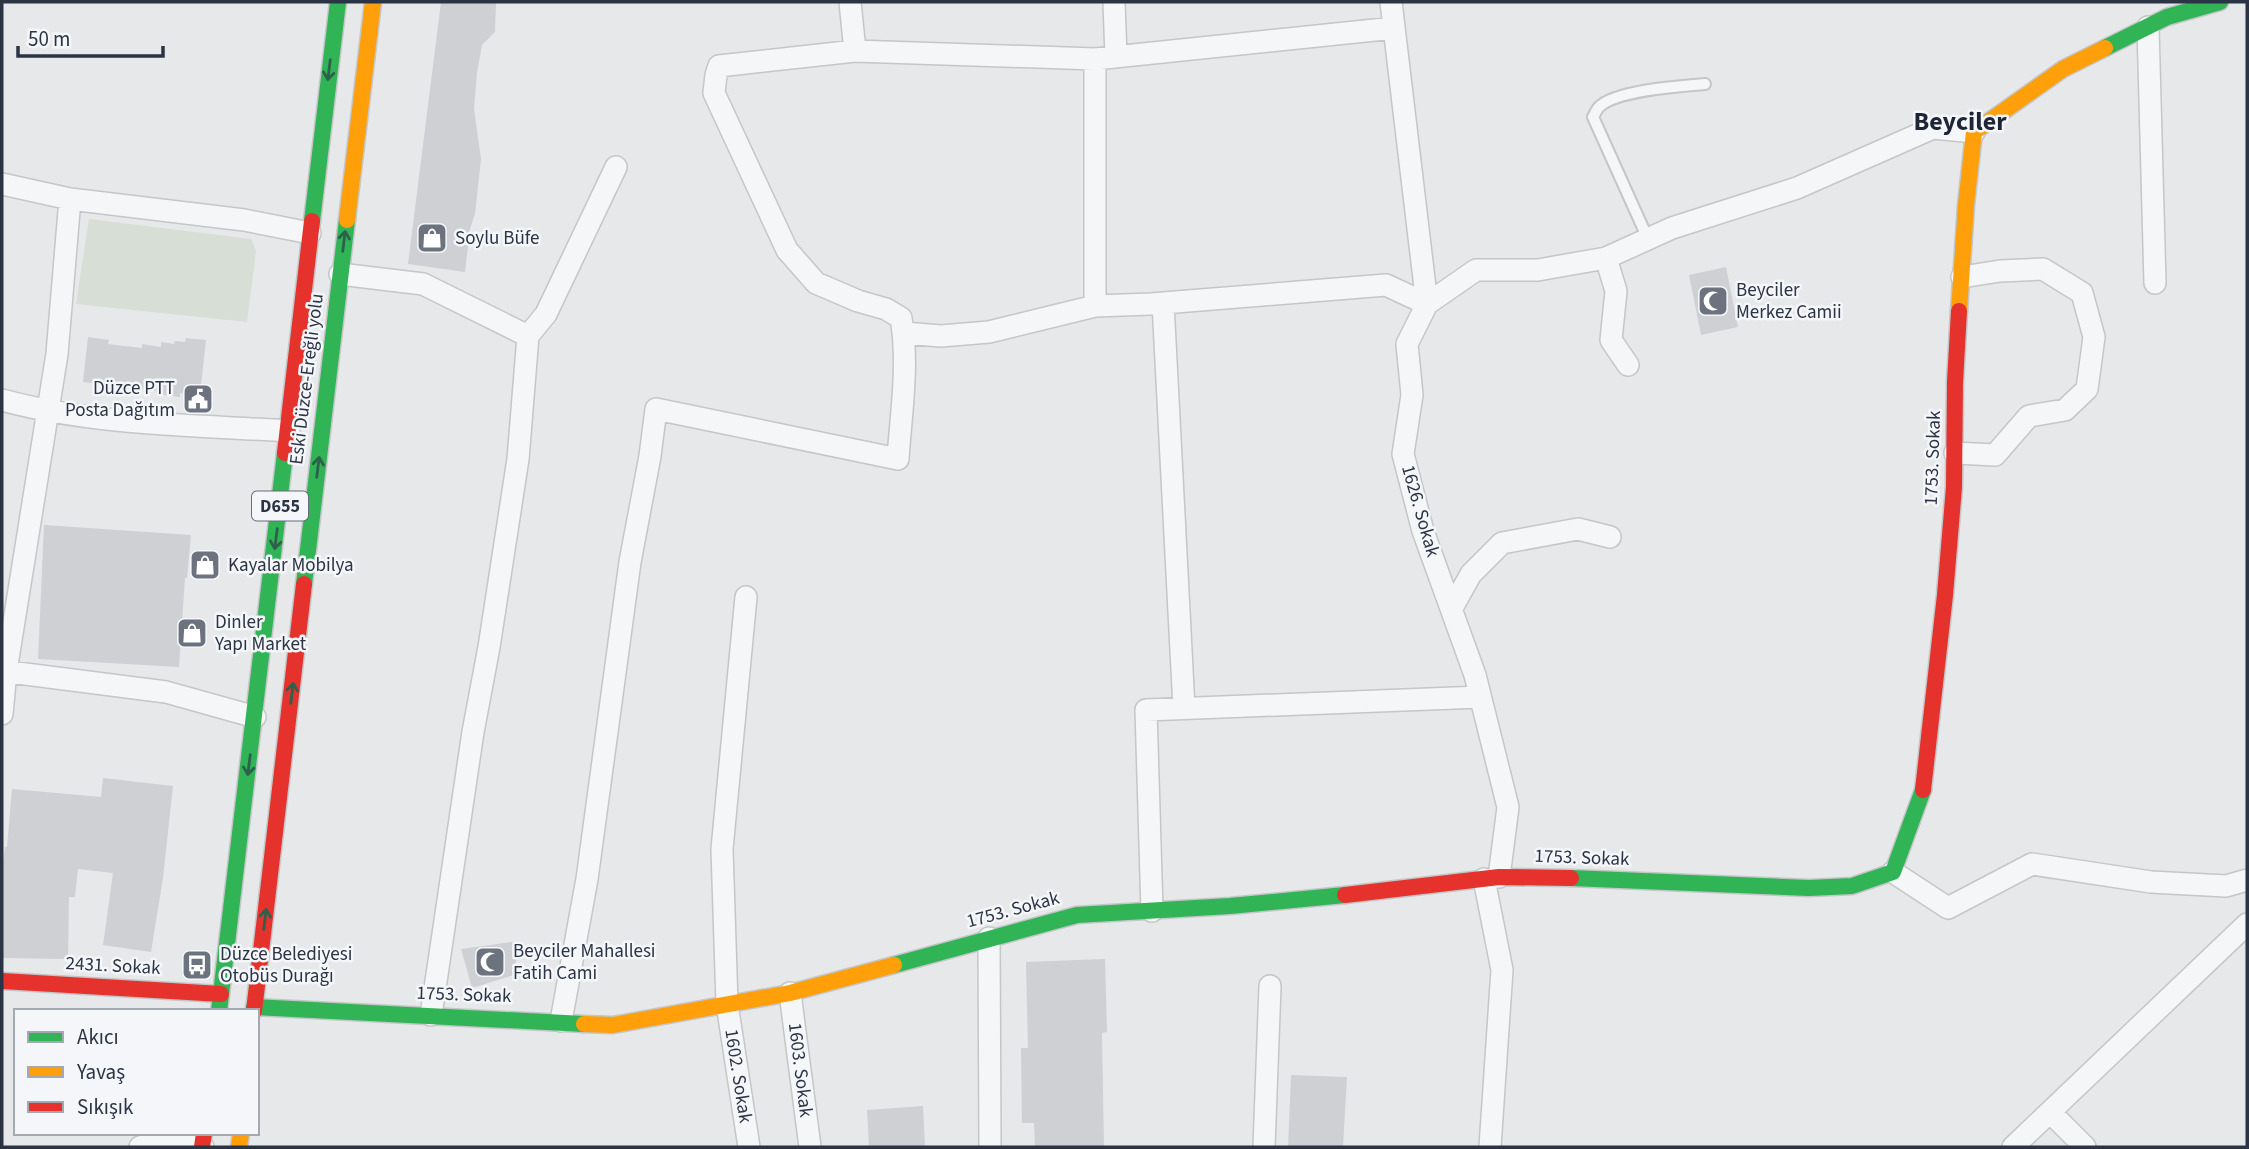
<svg xmlns="http://www.w3.org/2000/svg" width="2249" height="1149" font-family="'Source Sans 3',sans-serif">
	<style>
		.green { fill: #d6ded6 }
		.building { fill: #ced0d3 }
		.lines { fill: none; stroke-linecap: round; stroke-linejoin: round }
		.lane-casing { stroke: #c4c6c8; stroke-width: 14 }
		.street-casing { stroke: #c4c6c8; stroke-width: 24 }
		.fast-casing { stroke: #c4c6c8; stroke-width: 19 }
		.slow-casing { stroke: #c4c6c8; stroke-width: 19 }
		.jam-casing { stroke: #c4c6c8; stroke-width: 19 }
		.lane { stroke: #f5f6f7; stroke-width: 10 }
		.street { stroke: #f5f6f7; stroke-width: 21 }
		.fast { stroke: #30b455; stroke-width: 16 }
		.slow { stroke: #ff9f0a; stroke-width: 16 }
		.jam { stroke: #e5322d; stroke-width: 16 }
		.oneway { stroke: #2d614b }
		.labels { text-anchor: middle; dominant-baseline: central; stroke-width: 5; stroke-linejoin: round; paint-order: stroke }
		.shield { fill: #f4f6f9; stroke: #676e7b; stroke-width: 2 }
		.shield-label { font-size: 18px; font-weight: bold; fill: #2b3445 }
		.poi-label { font-size: 19px; fill: #2b3445; stroke: #f4f6f9; text-anchor: start }
		.street-label { font-size: 19px; fill: #2b3445; stroke: #f4f6f9 }
		.district-label { font-size: 26px; font-weight: bold; fill: #1d2536; stroke: #f4f6f9 }
	</style>
	<rect width="100%" height="100%" fill="#e6e8ea"/>
	<path class="green" d="M89,219L251,239L256,251L247,322L76,304Z"/>
	<path class="building" d="M441,2H496L495,32L482,45L477,73L474,109L481,159L475,214L470,229L465,272L408,264Z
		M1726,267L1738,327L1701,335L1689,275Z
		M88,337L109,340L108,344L142,348V344L161,347V342L174,344L175,341L185,342L186,338L206,340L200,395L180,393V397L156,394V391L128,388L127,392L102,389V384L83,382Z
		M44,525L191,535L187,578H185L179,667L38,659Z
		M103,778L173,786L163,878L151,952L103,945L113,873L78,869L75,897H69L68,959L2,958V869L5,847H7L12,789L101,797Z
		M519,941L514,975L472,988L461,949Z
		M1105,959L1107,1032L1102,1033L1104,1147H1035L1034,1123H1022L1021,1048H1028L1026,962Z
		M1291,1075L1347,1077L1343,1147H1288Z
		M923,1106L925,1147H869L867,1110Z"/>
	<g class="lines">
		<g class="lane-casing">
			<path id="lane" d="M1648,239L1593,117C1595,114 1596,110 1599,107C1616,90 1681,86 1705,84"/>
		</g>
		<g class="street-casing">
			<path id="street" d="M850,2L855,51
				M1114,2L1116,57
				M1391,2L1427,304
				M2148,27L2155,283
				M2,184L70,199L244,220L310,233
				M1606,258L1616,291L1611,340L1628,365
				M340,274L423,284L528,336L518,459L489,647L473,732L431,1015
				M1163,303L1184,708
				M1095,306V59
				M904,333L941,336L989,332L1095,306L1151,304L1386,285L1427,304
				M528,336L546,314L616,167
				M2,400C94,425 193,425 289,431
				M1955,453L1995,455L2029,416L2065,410L2087,389L2094,337L2082,293L2043,269L2000,271L1962,277
				M746,597L722,849L727,1004L749,1147
				M1452,608L1471,574L1502,543L1578,529L1610,537
				M2,671L166,692L255,717
				M2,714L6,671L57,354L70,199
				M1893,872L1948,908L2032,864L2151,882L2226,886L2247,880
				M1499,877L1508,807L1475,675L1423,531L1403,454L1412,395L1407,344L1427,304L1476,270H1538L1606,258L1672,228L1797,188L1933,128L1974,132
				M1484,879L1502,970L1490,1147
				M1152,911L1146,710L1480,697
				M989,938L990,1147
				M790,993L810,1147
				M561,1021L587,879L630,562L650,456L656,409L898,459C901,413 909,364 901,318L886,309L858,301L816,283L787,250L714,93L716,75L719,66L855,51L1095,59L1394,28
				M2050,1112L2085,1147
				M140,1147L156,1143L203,1147
				M1264,1147L1270,986
				M2013,1147L2247,924"/>
		</g>
		<g class="fast-casing">
			<path id="fast" d="M2105,48L2167,17L2220,2
				M312,221L338,2
				M304,584L347,220
				M1571,878L1809,888L1852,886L1893,872L1923,790
				M894,965L1077,915L1230,906L1345,895
				M254,1007L584,1024
				M219,1011L285,453"/>
		</g>
		<g class="slow-casing">
			<path id="slow" d="M347,220L373,2
				M1959,311L1966,205L1974,132L2063,69L2105,48
				M584,1024L613,1025L790,993L894,965
				M239,1147L241,1133"/>
		</g>
		<g class="jam-casing">
			<path id="jam" d="M285,453L312,221
				M1923,790L1945,595L1954,487L1955,382L1959,311
				M1345,895L1499,877L1571,878
				M2,981L221,994
				M254,1011L304,584
				M202,1147L204,1133"/>
		</g>
		<use href="#lane" class="lane"/>
		<use href="#street" class="street"/>
		<use href="#fast" class="fast"/>
		<use href="#slow" class="slow"/>
		<use href="#jam" class="jam"/>
	</g>
	<defs><path id="oneway-shaft" d="M-6 0H5M1.5-3L5.5 0L1.5 3" fill="none" stroke-width="1.6" stroke-linecap="round" stroke-linejoin="round" transform="scale(1.75)"/></defs>
	<g class="oneway">
		<use href="#oneway-shaft" transform="translate(329 70) rotate(97)"/>
		<use href="#oneway-shaft" transform="translate(344 241) rotate(-83)"/>
		<use href="#oneway-shaft" transform="translate(318 467) rotate(-83)"/>
		<use href="#oneway-shaft" transform="translate(276 539) rotate(97)"/>
		<use href="#oneway-shaft" transform="translate(292 693) rotate(-83)"/>
		<use href="#oneway-shaft" transform="translate(249 765) rotate(97)"/>
		<use href="#oneway-shaft" transform="translate(265 919) rotate(-83)"/>
	</g>
	<defs>
		<g id="shop-square" transform="scale(1.575)"><rect x="-9" y="-9" width="18" height="18" rx="4" fill="#6c737f" stroke="#f4f6f9"/><path d="M-5-2.5h2.3a2.7 3.5 0 0 1 5.4 0H5L5.5 6h-11ZM-1.5-2.5h3a1.5 2.3 0 0 0-3 0Z" fill="#fff"/></g>
		<g id="mosque-square" transform="scale(1.575)"><rect x="-9" y="-9" width="18" height="18" rx="4" fill="#6c737f" stroke="#f4f6f9"/><path d="M3.5-4.9A6 6 0 1 0 3.5 4.9A5 5 0 1 1 3.5-4.9Z" fill="#fff"/></g>
		<g id="civic-square" transform="scale(1.575)"><rect x="-9" y="-9" width="18" height="18" rx="4" fill="#6c737f" stroke="#f4f6f9"/><path d="M-.6-6.5H3V-4.5H.6V-3L4-1V1h2V6H-6V1h2V-1L-.6-3ZM-1.2 2.5V6h2.4V2.5Z" fill="#fff"/></g>
		<g id="bus-square" transform="scale(1.575)"><rect x="-9" y="-9" width="18" height="18" rx="4" fill="#6c737f" stroke="#f4f6f9"/><path d="M-5-6H5V4H4V6H2V4H-2V6H-4V4H-5ZM-3.5-4V0h7V-4ZM-3.5 1.2v1.5H-2V1.2ZM2 1.2v1.5H3.5V1.2Z" fill="#fff"/></g>
	</defs>
	<g fill-rule="evenodd">
		<use href="#shop-square" x="432" y="238"/>
		<use href="#mosque-square" x="1713" y="301"/>
		<use href="#civic-square" x="198" y="399"/>
		<use href="#shop-square" x="205" y="565"/>
		<use href="#shop-square" x="192" y="633"/>
		<use href="#mosque-square" x="490" y="962"/>
		<use href="#bus-square" x="197" y="965"/>
	</g>
	<g class="labels">
		<rect class="shield" x="252" y="491.5" width="56" height="29" rx="5"/>
		<g class="shield-label">
			<text x="280" y="506">D655</text>
		</g>
		<g class="poi-label">
			<text x="455" y="238">Soylu Büfe</text>
			<text x="1736" y="290">Beyciler<tspan x="1736" dy="22">Merkez Camii</tspan></text>
			<text x="175" y="388" text-anchor="end">Düzce PTT<tspan x="175" dy="22">Posta Dağıtım</tspan></text>
			<text x="228" y="565">Kayalar Mobilya</text>
			<text x="215" y="622">Dinler<tspan x="215" dy="22">Yapı Market</tspan></text>
			<text x="513" y="951">Beyciler Mahallesi<tspan x="513" dy="22">Fatih Cami</tspan></text>
			<text x="220" y="954">Düzce Belediyesi<tspan x="220" dy="22">Otobüs Durağı</tspan></text>
		</g>
		<g class="street-label">
			<text transform="translate(307 379) rotate(-83)">Eski Düzce-Ereğli yolu</text>
			<text transform="translate(1933 458) rotate(-88)">1753. Sokak</text>
			<text transform="translate(1420 511) rotate(74)">1626. Sokak</text>
			<text transform="translate(1582 858) rotate(2)">1753. Sokak</text>
			<text transform="translate(1013 910) rotate(-15)">1753. Sokak</text>
			<text transform="translate(113 966) rotate(3)">2431. Sokak</text>
			<text transform="translate(464 995) rotate(2)">1753. Sokak</text>
			<text transform="translate(800 1070) rotate(83)">1603. Sokak</text>
			<text transform="translate(738 1076) rotate(81)">1602. Sokak</text>
		</g>
		<g class="district-label">
			<text x="1960" y="121">Beyciler</text>
		</g>
	</g>
	<rect width="2249" height="1149" fill="none" stroke="#2b3445" stroke-width="7"/>
	<rect x="14" y="1009" width="245" height="126" fill="#f4f6f9" stroke="#a4a8b1" stroke-width="2"/>
	<rect x="28" y="1032" width="35" height="10" fill="#30b455" stroke="#a4a8b1" stroke-width="2"/>
	<text x="77" y="1044" font-size="21" fill="#2b3445">Akıcı</text>
	<rect x="28" y="1067" width="35" height="10" fill="#ff9f0a" stroke="#a4a8b1" stroke-width="2"/>
	<text x="77" y="1079" font-size="21" fill="#2b3445">Yavaş</text>
	<rect x="28" y="1102" width="35" height="10" fill="#e5322d" stroke="#a4a8b1" stroke-width="2"/>
	<text x="77" y="1114" font-size="21" fill="#2b3445">Sıkışık</text>
	<path d="M18 46v10h145v-10" fill="none" stroke="#2b3445" stroke-width="3.5"/>
	<text x="28" y="46" font-size="21" fill="#2b3445" stroke="#f4f6f9" stroke-width="5" paint-order="stroke">50 m</text>
</svg>
